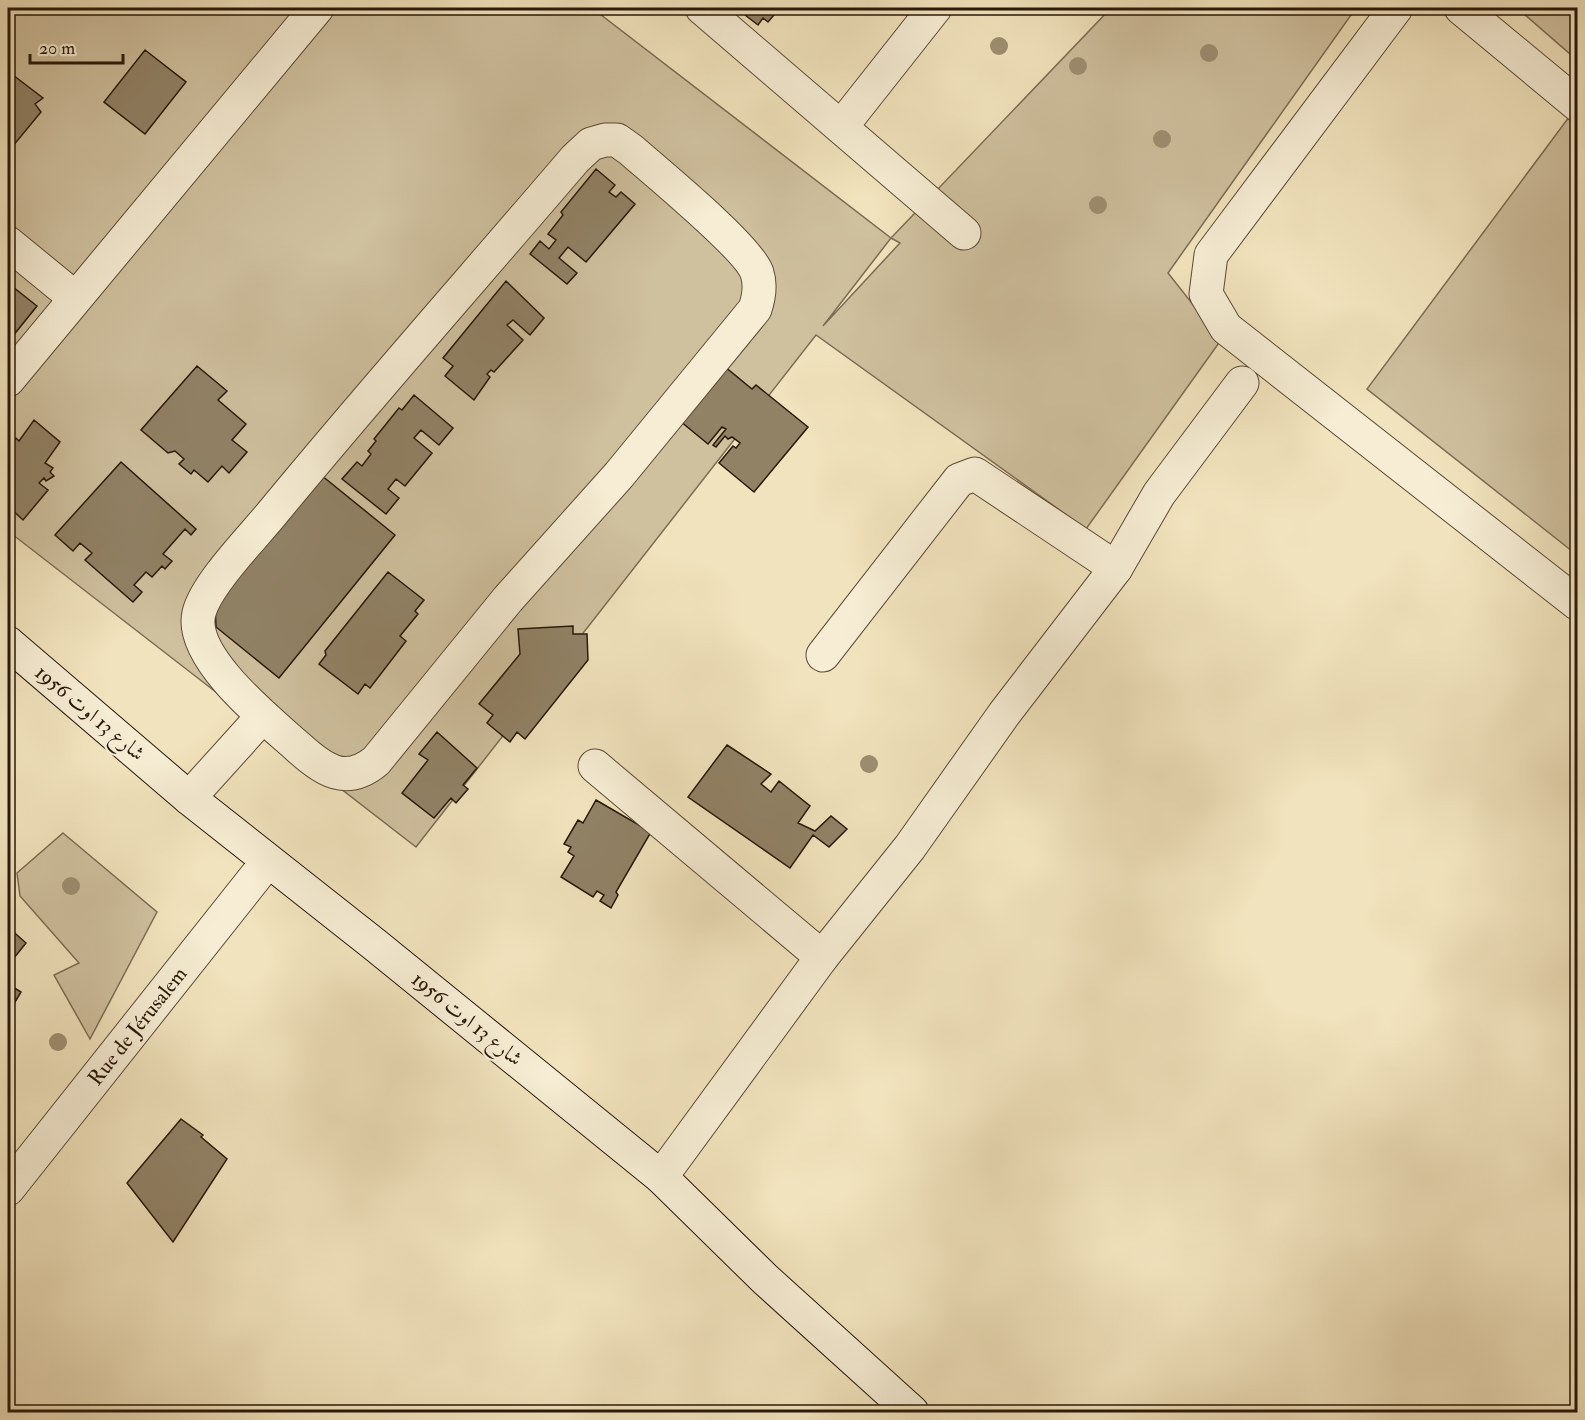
<svg xmlns="http://www.w3.org/2000/svg" width="1585" height="1420" font-family="'IM FELL Double Pica',Amiri,serif">
	<style>
		.green { fill: #cfc09e; stroke: #7c6c53; stroke-width: 1.5; fill-rule: evenodd }
		.building { fill: #918266; stroke: #281808; stroke-width: 1.5 }
		.lines { fill: none; stroke-linecap: round; stroke-linejoin: round }
		.street-casing { stroke: #5a4b35; stroke-width: 35 }
		.secondary-casing { stroke: #281808; stroke-width: 35 }
		.street { stroke: #f6edd4; stroke-width: 33 }
		.secondary { stroke: #f6edd4; stroke-width: 33 }
		.tree { fill: #9e8f72 }
		.labels { text-anchor: middle; dominant-baseline: central; stroke-width: 4.5; stroke-linejoin: round; paint-order: stroke }
		.street-label { font-size: 21px; fill: #281808; stroke: #f6edd4 }
	</style>
	<rect width="100%" height="100%" fill="#f1e3bd"/>
	<filter id="stains"><feTurbulence type="fractalNoise" baseFrequency=".00333" numOctaves="4"/><feColorMatrix values="0 0 0 0 .2 0 0 0 0 .09 0 0 0 0 .02 0 0 0 .5 -.17"/></filter>
	<radialGradient id="worn" r=".72"><stop offset=".6" stop-color="#630" stop-opacity="0"/><stop offset="1" stop-color="#630" stop-opacity=".3"/></radialGradient>
	<path class="green" d="M8,8H592L891,238L1111,8H1356L1168,273L1221,340L1086,529L816,335L416,847L8,531ZM891,238L900,243L823,326Z
		M1517,8H1577V60Z
		M1572,113L1578,118L1577,555L1367,389Z
		M63,833L157,912L90,1039L54,975L79,963L20,896L17,873Z"/>
	<path class="building" d="M736,8H780L768,22L763,18L758,25Z
		M145,50L186,82L145,134L104,102Z
		M9,72L43,98L35,104L41,112L8,152Z
		M596,169L615,185L609,192L616,197L621,192L635,204L586,262L568,247L559,258L577,273L567,284L530,254L540,241L549,249L556,240L548,234L563,215L561,212Z
		M506,281L544,318L530,335L513,320L507,325L523,340L494,372L491,370L487,374L490,377L474,400L445,376L453,366L443,358Z
		M8,283L37,306L8,342Z
		M197,366L227,391L218,400L246,424L232,440L247,452L229,473L222,466L208,482L194,470L191,474L179,464L184,459L175,451L168,453L141,430Z
		M724,366L752,389L756,385L808,427L754,492L719,463L733,446L736,448L740,443L732,437L728,439L725,436L716,447L713,445L726,429L722,427L708,444L680,421Z
		M414,395L453,428L439,445L421,430L414,438L432,453L405,486L396,479L388,489L399,498L386,514L342,479L357,462L362,466L371,454L368,451L376,441L374,439L399,408L402,410Z
		M34,420L60,442L45,463L53,468L50,472L54,476L46,481L44,478L39,483L48,490L23,520L8,506V448L16,438L19,441Z
		M121,462L196,529L191,535L185,529L163,554L172,561L165,569L162,566L152,577L146,572L134,585L142,592L133,602L85,560L92,553L80,543L73,551L55,535Z
		M321,475L395,535L279,678L216,627L215,605Z
		M388,572L424,600L415,611L418,614L400,636L406,641L370,688L365,684L358,694L319,664L326,655L325,651Z
		M573,626V634H587L588,660L525,739L517,732L510,742L487,723L493,715L479,704L520,654L518,629Z
		M437,732L477,768L463,785L468,789L456,803L451,798L434,818L402,793L428,760L419,754Z
		M727,745L771,774L761,784L771,792L779,781L810,806L798,823L815,831L831,816L847,829L829,847L813,835L790,868L688,797Z
		M596,800L651,832L616,892L618,895L611,908L600,901L604,895L597,891L593,897L561,877L574,856L568,852L571,847L564,844L578,820L583,823Z
		M8,927L26,943L10,963L8,961Z
		M8,984L21,992L8,1014Z
		M181,1119L203,1135L201,1137L227,1159L173,1242L127,1183Z"/>
	<g class="lines">
		<g class="street-casing">
			<g id="street">
				<path d="M702,8L964,233"/>
				<path d="M1396,8L1211,255L1206,294L1226,328L1578,604"/>
				<path d="M1461,8L1578,105"/>
				<path d="M841,127L935,8"/>
				<path d="M605,140H617L631,150C656,172 749,248 757,273C761,285 759,297 755,309L619,475L508,599L376,761C346,786 323,770 298,747C269,721 188,657 199,613C206,584 254,536 274,511C372,392 475,276 575,159L591,144Z"/>
				<path d="M8,243L74,297"/>
				<path d="M8,380L317,8"/>
				<path d="M823,655L959,480L975,474L1116,568"/>
				<path d="M595,766L822,957"/>
				<path d="M189,798L263,716"/>
				<path d="M661,1177L822,957L910,847L1004,714L1116,568L1159,494L1242,383"/>
				<path id="s1" d="M8,1189L268,861"/>
			</g>
		</g>
		<g class="secondary-casing">
			<path id="secondary" d="M8,643L189,798L374,944L661,1177L765,1279L912,1412"/>
		</g>
		<use href="#street" class="street"/>
		<use href="#secondary" class="secondary"/>
	</g>
	<g class="tree">
		<circle cx="999" cy="46" r="9"/>
		<circle cx="1209" cy="53" r="9"/>
		<circle cx="1078" cy="66" r="9"/>
		<circle cx="1162" cy="139" r="9"/>
		<circle cx="1098" cy="205" r="9"/>
		<circle cx="869" cy="764" r="9"/>
		<circle cx="71" cy="886" r="9"/>
		<circle cx="58" cy="1042" r="9"/>
	</g>
	<g class="labels">
		<g class="street-label">
			<text transform="translate(90 713) rotate(40)">شارع 13 اوت 1956</text>
			<text transform="translate(467 1019) rotate(39)">شارع 13 اوت 1956</text>
			<text stroke="none"><textPath href="#s1" startOffset="208">Rue de Jérusalem</textPath></text>
		</g>
	</g>
	<rect width="1585" height="1420" fill="none" stroke="#f1e3bd" stroke-width="30"/>
	<rect x="9" y="9" width="1567" height="1402" fill="none" stroke="#281808" stroke-width="3"/>
	<rect x="15" y="15" width="1555" height="1390" fill="none" stroke="#281808" stroke-width="1.5"/>
	<path d="M30 54v9h93v-9" fill="none" stroke="#281808" stroke-width="3"/>
	<text x="39" y="54" font-size="18" fill="#281808" stroke="#f6edd4" stroke-width="4.5" paint-order="stroke">20 m</text>
	<rect width="100%" height="100%" filter="url(#stains)"/>
	<rect width="100%" height="100%" fill="url(#worn)"/>
</svg>
